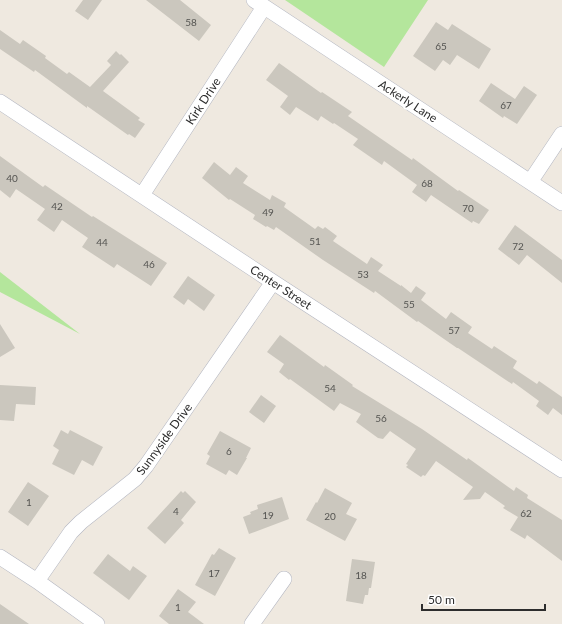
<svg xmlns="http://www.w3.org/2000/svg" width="562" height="624" font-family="Lato,sans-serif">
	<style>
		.green { fill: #b4e69c }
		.building { fill: #cbc7be }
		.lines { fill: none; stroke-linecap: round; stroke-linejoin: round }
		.minor-casing { stroke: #b3b6c1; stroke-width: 16 }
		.minor { stroke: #fff; stroke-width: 15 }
		.labels { text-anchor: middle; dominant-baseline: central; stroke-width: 4; stroke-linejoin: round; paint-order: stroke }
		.number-label { font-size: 10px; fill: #545451 }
		.street-label { font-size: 12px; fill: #2d2d2d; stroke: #fff }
	</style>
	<rect width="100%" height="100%" fill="#efe9e0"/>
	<path class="green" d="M285,0H428L384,67Z
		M0,272L80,334L0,292Z"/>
	<path class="building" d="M83,0H102L88,20L75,11Z
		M146,0H180L211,25L199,41Z
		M436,22L448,30L452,24L491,49L479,69L457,55L450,65L443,60L435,71L413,56Z
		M0,30L20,44L23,40L46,56L45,58L67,74L69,72L90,87L111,65L107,61L116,51L120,55L121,54L129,62L103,91L140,118L138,120L145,124L135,138L129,134L128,135L87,106V108L35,70L34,72L0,49Z
		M279,63L321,93L322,92L352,112L348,116L412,160L413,158L458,191L459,190L489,210L479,224L473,221L472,223L431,195L426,202L412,192L417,185L384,161L382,165L353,145L358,139L334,123L333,124L321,116L318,121L296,107L290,115L280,107L288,96L266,80Z
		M491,83L515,99L524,86L537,95L517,124L504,116L503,118L479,101Z
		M0,156L43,187L45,185L92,217L93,216L167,263L151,286L117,264L114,268L82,247L88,238L62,220L54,232L37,220L45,209L16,189L10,198L0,190Z
		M214,162L230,175L236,167L248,176L243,183L270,200L272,195L286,203L284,207L315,229L318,226L323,229L325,227L337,236L333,241L367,264L371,257L383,265L378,271L401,286V285L411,293L416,286L426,293L421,300L446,319L451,312L472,327L468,333L492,349L494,346L517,361L513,368L537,384L539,381L562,397V415L553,408L548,415L536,406L539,401L513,382L512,384L458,348H457L418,321L417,322L375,291L374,293L323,260L276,227L274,230L267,226L266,227L253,219L255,215L230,199L229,200L202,178Z
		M515,225L562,260V283L527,255L519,265L498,249Z
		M188,276L215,295L204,311L188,299L184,305L173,297Z
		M0,324L15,348L0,357Z
		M280,335L324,367L325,365L353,385L352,386L422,429L467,460L468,458L514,491L516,487L528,495L527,498L562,520V561L527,535L525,539L510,530L518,517L503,508L505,506L485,492L480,499L463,500L473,487L436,461L425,476L423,475L421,477L406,467L408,465L406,464L416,449L390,431L383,439L378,438L356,422L361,414L340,403L334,411L290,379L289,380L279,372L284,364L267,352Z
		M0,385L36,387L35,405L16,404L14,421L0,420Z
		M261,395L276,406L264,423L249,412Z
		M61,430L68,434L70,430L103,447L93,466L82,460L74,475L52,464L59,450L53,446Z
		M220,431L251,448L246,458H247L237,475L229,470L226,475L206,464L210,456L207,454Z
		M28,482L49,496L28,526L8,512Z
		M325,488L352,503L346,514L357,519L345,541L306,520L316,502L317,503Z
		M181,491L183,493L185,491L196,502L181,520L184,523L165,544L147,528Z
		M282,497L289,519L249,534L243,517L251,514L250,512L258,509L257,505Z
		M219,548L236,558L215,596L195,585L212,554L214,555Z
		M108,554L130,571L133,566L147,576L129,600L93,573Z
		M352,559L375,562L371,588H369L368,595H365L363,604L346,601Z
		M178,589L196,602L188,612L204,624H169L159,616Z
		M0,604L29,624H0Z"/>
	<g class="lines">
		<g class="minor-casing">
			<path id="minor" d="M254,0L562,203
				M0,102L273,282L562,470
				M530,182L562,134
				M142,195L264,7
				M0,557L37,581L97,624
				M37,581L71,532L81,522L135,479L146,466L273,282
				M252,624L284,579"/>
		</g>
		<use href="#minor" class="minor"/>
	</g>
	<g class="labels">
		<g class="number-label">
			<text x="191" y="22">58</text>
			<text x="441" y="46">65</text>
			<text x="506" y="105">67</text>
			<text x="12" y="178">40</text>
			<text x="427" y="183">68</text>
			<text x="57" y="206">42</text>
			<text x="468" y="208">70</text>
			<text x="268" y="212">49</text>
			<text x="315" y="241">51</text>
			<text x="102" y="242">44</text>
			<text x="518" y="246">72</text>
			<text x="149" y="264">46</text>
			<text x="363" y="274">53</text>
			<text x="409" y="304">55</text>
			<text x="454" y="330">57</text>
			<text x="330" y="388">54</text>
			<text x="381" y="418">56</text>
			<text x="229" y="451">6</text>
			<text x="29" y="502">1</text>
			<text x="176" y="511">4</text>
			<text x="526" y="513">62</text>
			<text x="268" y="515">19</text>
			<text x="330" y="516">20</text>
			<text x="214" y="573">17</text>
			<text x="361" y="575">18</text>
			<text x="178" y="607">1</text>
		</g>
		<g class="street-label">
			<text transform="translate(203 101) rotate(-57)">Kirk Drive</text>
			<text transform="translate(408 101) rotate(33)">Ackerly Lane</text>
			<text transform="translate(281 287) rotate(33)">Center Street</text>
			<text transform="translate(164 439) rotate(-54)">Sunnyside Drive</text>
		</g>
	</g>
	<path d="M422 604v6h123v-6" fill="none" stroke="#2d2d2d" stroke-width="2"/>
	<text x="428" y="604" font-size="12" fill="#2d2d2d" stroke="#ffffff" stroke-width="3" paint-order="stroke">50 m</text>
</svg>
